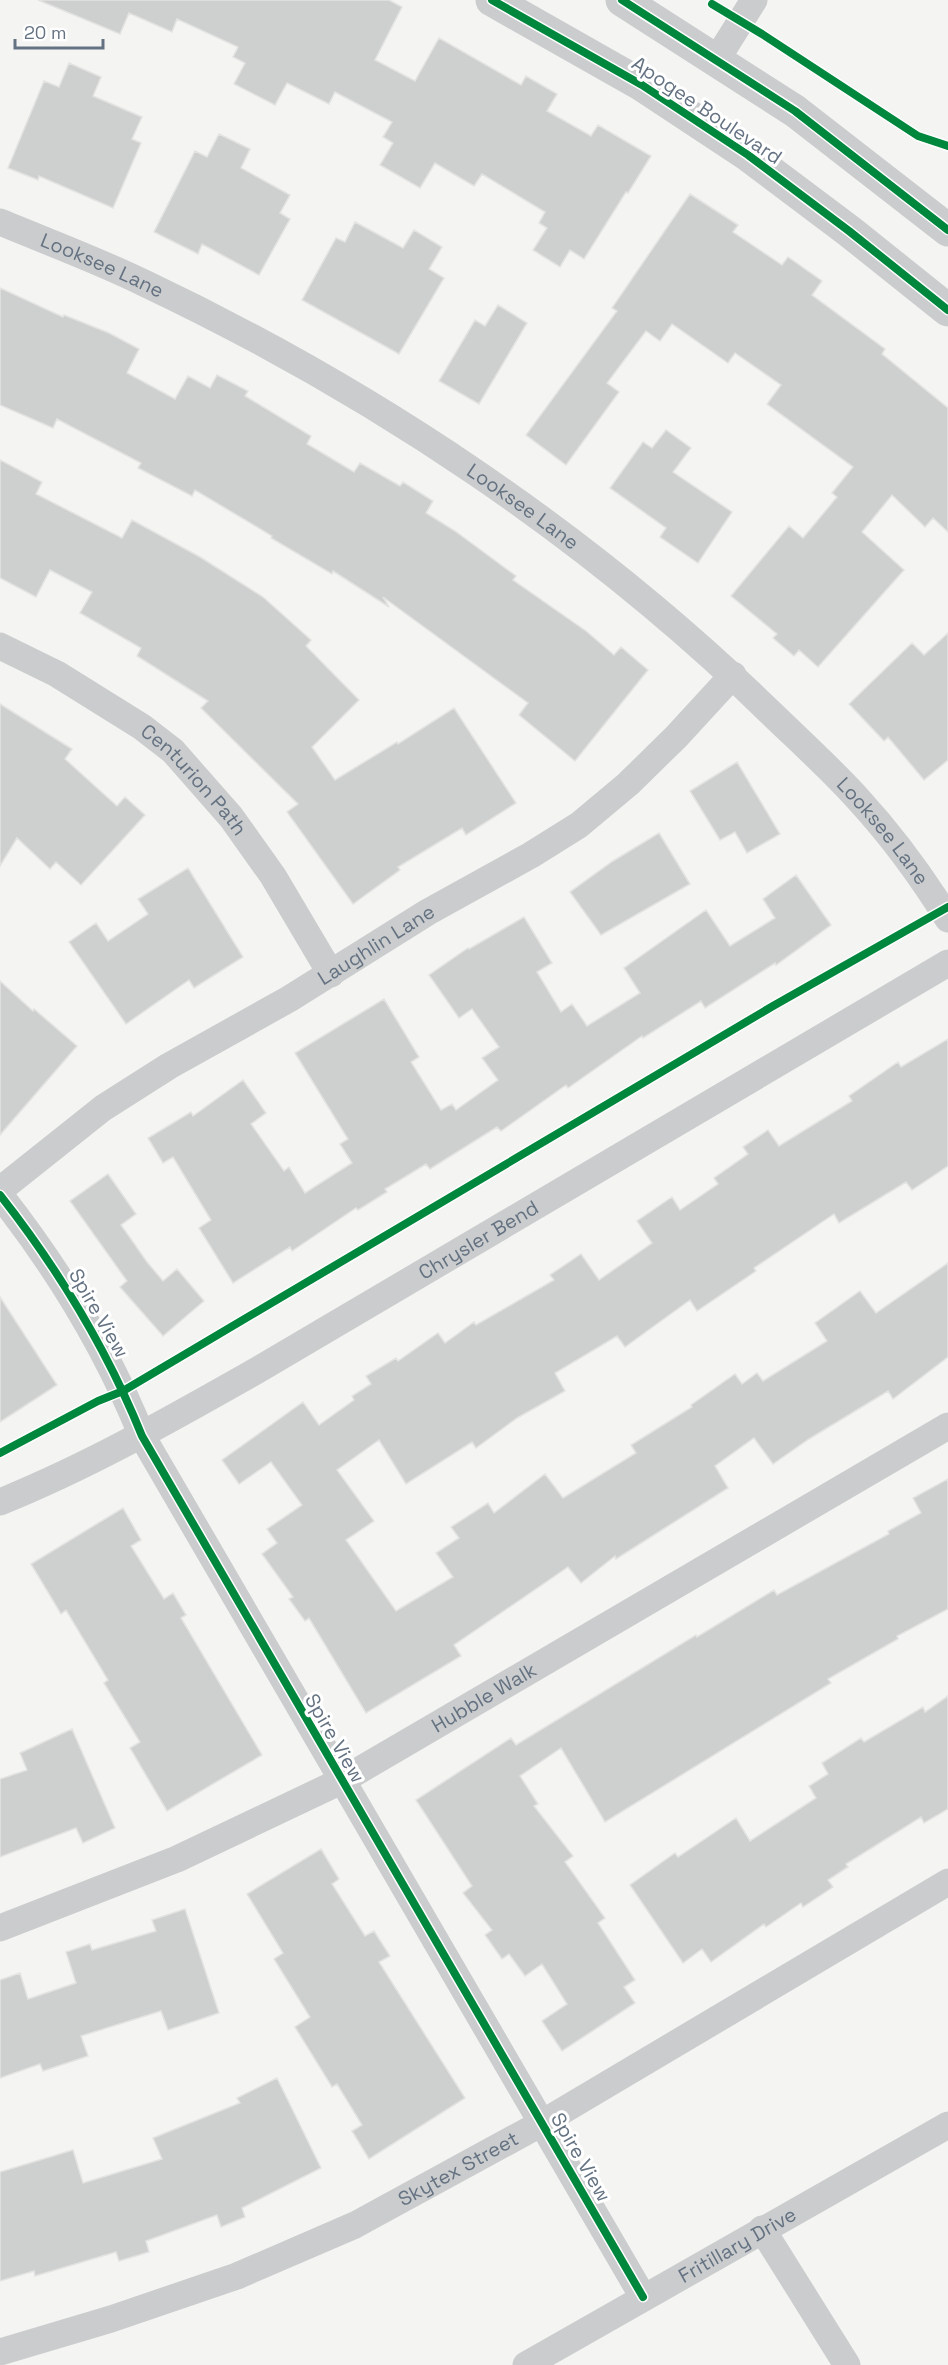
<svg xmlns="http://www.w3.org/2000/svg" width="948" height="2365" font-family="'Space Grotesk',sans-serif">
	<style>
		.building { fill: #cecfcf; stroke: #e3e3e2; stroke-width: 1.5 }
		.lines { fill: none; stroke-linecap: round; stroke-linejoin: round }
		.minor { stroke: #cbcccd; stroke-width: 27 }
		.tertiary { stroke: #cbcccd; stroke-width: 33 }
		.cycleway-casing { stroke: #fff; stroke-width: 11 }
		.cycleway { stroke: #00873e; stroke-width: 8 }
		.labels { text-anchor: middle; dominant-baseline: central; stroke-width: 6; stroke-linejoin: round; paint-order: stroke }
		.street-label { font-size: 20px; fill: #647282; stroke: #fff }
	</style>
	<rect width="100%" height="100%" fill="#f4f4f2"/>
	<path class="building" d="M38,0H389L402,7L375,60L415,81L439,38L521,85L526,76L557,94L547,111L591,136L598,125L651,156L628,193L626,192L584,259L570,250L560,267L533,250L547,228L539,223L545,212L482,174L474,186L435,163L420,188L380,165L393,143L383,137L392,122L335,92L329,104L287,83L275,105L234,84L245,63L233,57L238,47L177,19L172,32L129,13L120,34Z
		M69,63L101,77L93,96L142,117L132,139L141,143L113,208L39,176L38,180L8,168L44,81L59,87Z
		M219,134L250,149L241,168L290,195L280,213L290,219L259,275L202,244L198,254L154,232L195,151L207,157Z
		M690,194L738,225L733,232L782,265L788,257L822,281L812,295L885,349L882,354L948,408V532L933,518L925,527L892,495L862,532L904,570L818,667L799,650L794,656L773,638L777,634L731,596L789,526L803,538L837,497L832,493L853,467L767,404L781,385L735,353L728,363L672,324L660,341L646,331L607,383L619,392L566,465L526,435L617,311L612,308Z
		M355,222L403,248L414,230L442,247L429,269L444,278L399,354L302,300L336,238L345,242Z
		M0,288L63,317L64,315L109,333L139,349L127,373L175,399L188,376L210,388L217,375L248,391L245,396L311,436L307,444L354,472L360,463L400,486L403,482L433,501L426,513L455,531L516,576L513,580L586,631L614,655L621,647L648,670L575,761L519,715L528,703L383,597L389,607L333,571L332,574L271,538L272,536L195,490L192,496L138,468L141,463L57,419L53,428L0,405Z
		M498,305L527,323L479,404L439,381L475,320L485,326Z
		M666,430L691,448L673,472L732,512L698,563L660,537L666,528L610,488L643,442L652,448Z
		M0,460L42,482L36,494L122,538L132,520L200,557L263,597L311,640L306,646L359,700L312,747L335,780L397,742L398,744L454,708L516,803L466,835L462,828L398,867L400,870L353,904L287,812L298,804L201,708L208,701L137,656L141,648L80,613L92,592L50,570L36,597L0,578Z
		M948,633V760L924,780L888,737L884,741L849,704L912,643L924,655Z
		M0,704L72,749L65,759L117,806L125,797L145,815L81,885L56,862L50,869L17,838L0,866Z
		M737,762L780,834L747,853L735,832L720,840L690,791Z
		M659,833L690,884L601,935L570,892L613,861Z
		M188,868L243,957L194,988L189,980L126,1024L69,942L96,923L108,941L148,914L138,899Z
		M796,875L831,925L776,965L775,963L705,1008L701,1001L643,1038L642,1036L568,1088L566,1085L501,1131L497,1127L430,1169L426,1164L385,1189L387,1192L358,1210L356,1208L292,1251L290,1247L233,1283L199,1228L211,1220L173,1157L163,1163L148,1138L191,1112L193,1116L243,1080L266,1113L251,1124L284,1171L289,1167L305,1193L352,1163L340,1144L348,1139L295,1053L384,999L419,1057L411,1062L441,1110L452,1104L456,1110L498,1080L482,1058L499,1047L472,1009L459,1018L429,975L468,948L469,949L524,917L552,963L537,972L561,1012L572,1004L587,1026L640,993L624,968L706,910L730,946L775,918L763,899Z
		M0,981L33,1011L34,1009L77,1046L0,1135Z
		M948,1039V1166L912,1190L906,1182L839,1223L834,1214L754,1268L756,1271L697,1311L690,1300L625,1347L617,1336L555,1373L565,1391L517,1418L476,1448L472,1442L406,1484L379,1440L337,1470L374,1521L346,1540L396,1611L453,1577L436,1553L459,1538L451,1527L488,1503L494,1513L545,1474L563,1498L636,1453L631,1445L692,1407L691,1405L735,1374L742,1384L757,1373L763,1381L827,1341L815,1323L860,1291L876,1313L948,1263V1357L893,1399L888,1391L809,1439L773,1464L754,1438L715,1466L728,1488L616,1559L615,1556L581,1583L568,1567L454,1645L461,1656L366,1713L309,1618L305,1621L289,1599L293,1597L262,1554L277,1543L267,1529L302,1505L271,1462L239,1484L222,1460L303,1402L319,1425L354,1400L352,1396L371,1384L366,1376L396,1358L398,1361L438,1333L445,1343L474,1322L476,1325L554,1280L550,1275L581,1254L599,1280L652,1243L637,1221L672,1197L680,1210L718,1184L714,1178L748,1154L743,1147L768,1130L779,1146L852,1101L849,1096L898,1062L901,1067Z
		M108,1174L136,1214L121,1225L147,1262L163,1281L177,1269L204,1301L163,1336L120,1287L127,1281L70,1201Z
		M0,1297L57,1385L0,1422Z
		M948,1479V1609L897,1636L898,1639L828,1679L831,1683L605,1822L561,1748L520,1776L538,1804L534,1806L573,1856L565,1862L605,1918L598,1923L635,1980L624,1987L635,2003L562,2051L542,2021L567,2004L542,1964L525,1976L509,1954L502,1959L485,1935L492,1930L463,1893L472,1886L416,1800L511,1738L516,1745L696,1635L697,1637L774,1590L777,1595L889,1534L888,1531L921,1513L913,1498Z
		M123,1508L141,1540L131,1546L164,1599L173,1593L186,1615L181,1618L262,1755L167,1811L130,1748L140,1742L104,1683L108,1680L66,1610L61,1614L31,1564Z
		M948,1696V1809L924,1823L921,1817L846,1864L848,1867L828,1880L833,1887L803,1907L801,1903L766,1927L764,1924L711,1962L702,1949L683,1963L630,1885L675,1853L678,1857L736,1818L750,1841L816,1798L809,1786L828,1774L822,1763L861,1738L864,1742L923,1707L925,1712Z
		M72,1729L115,1828L83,1843L76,1828L0,1857V1779L27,1770L20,1753Z
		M321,1849L339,1879L332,1884L365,1936L374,1931L390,1956L379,1962L465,2098L369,2159L352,2131L362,2125L337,2084L332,2087L295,2027L310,2017L274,1959L283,1953L247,1894Z
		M185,1909L219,2013L168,2030L161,2011L81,2036L88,2056L43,2071L40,2064L0,2078V1980L20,1973L28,1999L76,1983L66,1952L90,1944L92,1950L156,1931L152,1920Z
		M277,2078L321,2168L242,2208L245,2217L221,2227L217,2215L146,2241L149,2252L119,2261L116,2252L35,2276L34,2271L0,2281V2172L73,2150L83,2183L162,2159L153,2138L240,2103L237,2098Z"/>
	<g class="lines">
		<g class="minor">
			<path d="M717,59L754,0"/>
			<path id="s1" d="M0,222C48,242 97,260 144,283C374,392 591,537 773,715C802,743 832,770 858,799C892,836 922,877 948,919"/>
			<path id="s2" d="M0,646L57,674L142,727L173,751L231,817L273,876L331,974"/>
			<path id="s3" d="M0,1190L103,1108L169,1066L289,999L428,912L531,855L579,825L628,784L676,737L733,675"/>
			<path d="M0,1195C59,1270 106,1347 142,1436L643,2297"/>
			<path id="s4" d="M0,1502C89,1466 173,1418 256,1371L948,963"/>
			<path id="s5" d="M0,1928L177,1859L341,1781L948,1426"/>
			<path d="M762,2229L847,2365"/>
			<path id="s6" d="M0,2352L111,2319L237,2276L355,2225L542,2123L948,1882"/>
			<path id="s7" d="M526,2365L948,2125"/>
		</g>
		<path class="tertiary" d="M492,0L642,85L748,155L849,231L948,310
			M622,0L795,111L948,230"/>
		<g class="cycleway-casing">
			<path id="cycleway" d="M492,0L642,85L748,155L849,231L948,310
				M622,0L795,111L948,230
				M712,4L762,34L918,136L948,146
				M0,1195C59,1270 106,1347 142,1436L643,2297
				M0,1453L98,1401L123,1391L773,1006L948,907"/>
		</g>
		<use href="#cycleway" class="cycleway"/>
	</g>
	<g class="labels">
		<g class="street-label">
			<text transform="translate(707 110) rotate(34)">Apogee Boulevard</text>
			<text stroke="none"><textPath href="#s1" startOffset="111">Looksee Lane</textPath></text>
			<text stroke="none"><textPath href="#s1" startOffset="597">Looksee Lane</textPath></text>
			<text stroke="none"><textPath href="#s2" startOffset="238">Centurion Path</textPath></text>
			<text stroke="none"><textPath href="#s1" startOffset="1083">Looksee Lane</textPath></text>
			<text stroke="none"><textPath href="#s3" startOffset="450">Laughlin Lane</textPath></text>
			<text stroke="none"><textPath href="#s4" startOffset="546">Chrysler Bend</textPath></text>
			<text transform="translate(99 1313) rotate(60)">Spire View</text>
			<text stroke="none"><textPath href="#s5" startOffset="537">Hubble Walk</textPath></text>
			<text transform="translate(335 1738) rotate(60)">Spire View</text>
			<text transform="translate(581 2157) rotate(60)">Spire View</text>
			<text stroke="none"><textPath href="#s6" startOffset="495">Skytex Street</textPath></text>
			<text stroke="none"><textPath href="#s7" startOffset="243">Fritillary Drive</textPath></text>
		</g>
	</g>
	<path d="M15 39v9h88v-9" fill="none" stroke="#647282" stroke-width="3"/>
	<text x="24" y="39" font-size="18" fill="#647282" stroke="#ffffff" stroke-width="4.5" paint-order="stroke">20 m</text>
</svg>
